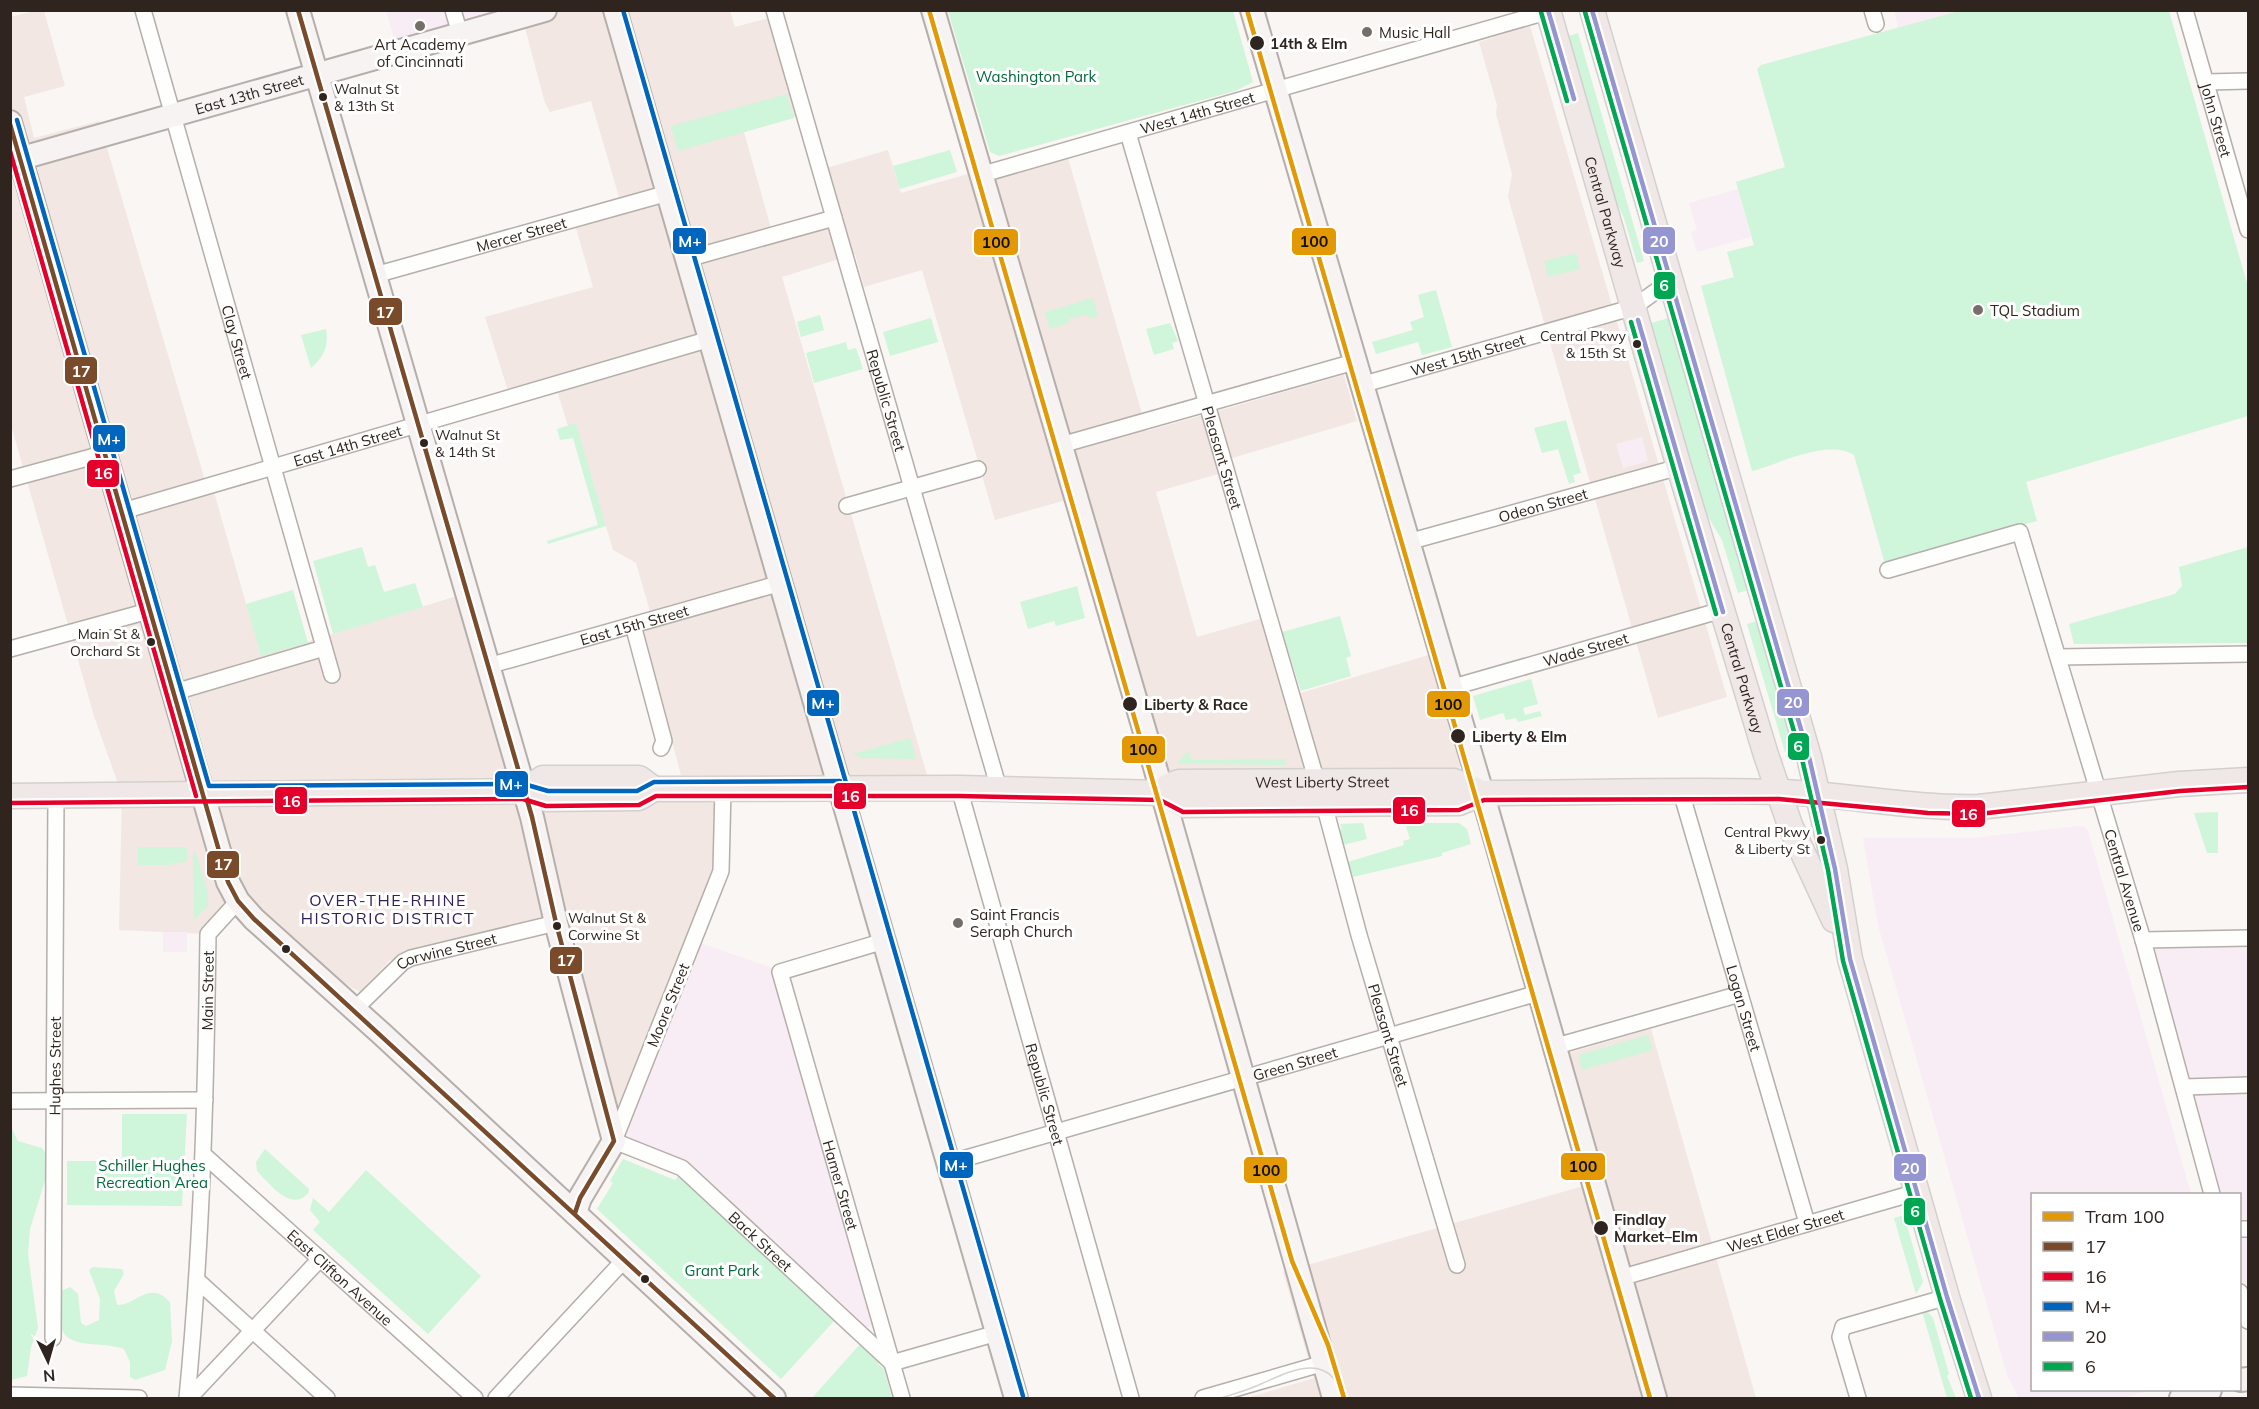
<svg xmlns="http://www.w3.org/2000/svg" width="2259" height="1409" font-family="Mulish,sans-serif">
	<style>
		.built { fill: #f2e7e2 }
		.industrial { fill: #f8edf5 }
		.green { fill: #cff5da }
		.lines { fill: none; stroke-linecap: round; stroke-linejoin: round }
		.street-casing { stroke: #b5aeaa; stroke-width: 18 }
		.secondary-casing { stroke: #b5aeaa; stroke-width: 26 }
		.primary-casing { stroke: #d3d0ce; stroke-width: 27 }
		.street { stroke: #fefefd; stroke-width: 15 }
		.secondary { stroke: #f6f3f2; stroke-width: 22 }
		.primary { stroke: #f0e8e7; stroke-width: 24 }
		.tram { stroke: #d4d2d2; stroke-width: 1.5 }
		.bus-1-casing { stroke: #fff; stroke-width: 9 }
		.bus-2-casing { stroke: #fff; stroke-width: 9 }
		.bus-3-casing { stroke: #fff; stroke-width: 9 }
		.bus-4-casing { stroke: #fff; stroke-width: 9 }
		.bus-5-casing { stroke: #fff; stroke-width: 9 }
		.bus-1 { stroke: #7a4b2a; stroke-width: 4.5 }
		.bus-2 { stroke: #e4002b; stroke-width: 4.5 }
		.bus-3 { stroke: #0065bd; stroke-width: 4.5 }
		.bus-4 { stroke: #9595d1; stroke-width: 4.5 }
		.bus-5 { stroke: #00a651; stroke-width: 4.5 }
		.tram-1-casing { stroke: #fff; stroke-width: 9 }
		.tram-1 { stroke: #e39903; stroke-width: 4.5 }
		.poi-dot { fill: #766e69; stroke: #fff; stroke-width: 2 }
		.stop-dot { fill: #2f241e; stroke: #fff; stroke-width: 2 }
		.labels { text-anchor: middle; dominant-baseline: central; stroke-width: 6; stroke-linejoin: round; paint-order: stroke }
		.bus-label { font-size: 14px; fill: #2f241e; stroke: #fff; text-anchor: start }
		.poi-label { font-size: 15px; fill: #2f241e; stroke: #fff; text-anchor: start }
		.stop-label { font-size: 15px; font-weight: bold; fill: #2f241e; stroke: #fff; text-anchor: start }
		.park-label { font-size: 15px; fill: #02693a; stroke: #fff }
		.street-label { font-size: 15px; fill: #2f241e; stroke: #fff }
		.neighbourhood-label { font-size: 16px; letter-spacing: 1.5px; fill: #32205a; stroke: #fff }
		.line-badge { stroke: #fff; stroke-width: 2 }
		.badge-label { font-size: 16px; text-anchor: middle; font-weight: bold; fill: #fff }
		.pale-badge-label { font-size: 16px; text-anchor: middle; font-weight: bold; fill: #111 }
	</style>
	<rect width="100%" height="100%" fill="#f9f6f3"/>
	<path class="built" d="M35,11H44L65,86L24,97L34,138L99,121L204,477L212,485L261,656L467,593L524,791L723,788V862L614,1141L555,923L395,970L391,959L360,992L295,956L238,901L208,934L119,930L122,795L94,716L11,425L10,17Z
		M524,11H730L735,27L772,17L801,115L744,132L772,232L836,214L823,169L888,150L901,193L968,174L971,186L1068,158L1147,431L1344,375L1357,421L1229,459L1218,474L1156,492L1197,637L1274,615L1297,694L1432,654L1463,762L1458,770L1171,774L1164,764L1084,495L995,520L922,270L864,287L855,254L782,277L927,775H681L639,618L651,615L636,563L613,550L576,424L568,426L554,381L509,394L485,317L593,287L571,211L619,197L591,101L550,112L545,103L525,28Z
		M1530,26L1727,697L1658,718L1508,197L1512,174L1496,114L1497,105L1479,42Z
		M1651,1029L1756,1398H1247L1314,1378L1283,1272L1601,1181L1565,1054Z"/>
	<path class="industrial" d="M386,10L506,11L395,42Z
		M1894,10L1959,11L1898,28Z
		M1738,189L1751,237L1697,252L1691,232L1697,230L1689,203Z
		M1642,437L1648,461L1623,468L1616,444Z
		M2078,826L2085,827L2088,831L2191,1194H2032V1390H2151L2124,1398H2019L2007,1375L1878,925L1863,838H1972Z
		M163,932H187V952H163Z
		M2248,938V1321L2240,1292V1194H2212L2143,940Z
		M700,943L776,969L879,1324L862,1329L709,1183L681,1160L624,1137Z"/>
	<path class="green" d="M948,11H1233L1253,82L1235,91L999,156L990,152Z
		M1959,11H2169L2248,287V416L2026,482L2037,521L1885,564L1854,455C1828,439 1781,463 1752,471L1701,286L1734,277L1727,252L1754,245L1736,182L1785,167L1757,69L1761,65Z
		M1578,33L1644,261L1637,263L1624,218L1607,183L1565,37Z
		M787,94L794,118L678,151L671,126Z
		M950,150L957,172L900,189L893,166Z
		M1576,253L1580,269L1548,277L1544,261Z
		M1436,290L1452,347L1422,355L1418,342L1376,354L1372,342L1413,330L1410,322L1424,317L1418,295Z
		M1093,298L1098,316L1091,318L1084,315L1068,319L1069,323L1050,329L1045,312Z
		M820,315L824,330L801,337L797,322Z
		M931,318L938,342L890,356L883,332Z
		M1669,318L1748,590L1738,593L1722,540L1704,510L1648,324Z
		M1170,323L1178,341L1172,343L1174,349L1154,355L1146,329Z
		M326,329C329,346 324,356 311,368L301,335Z
		M846,342L848,350L856,348L863,369L814,383L806,353Z
		M1566,420L1581,473L1573,475L1575,482L1569,484L1558,449L1542,453L1534,428Z
		M576,423L606,526L548,544L547,541L598,525L573,438L560,440L557,429Z
		M362,547L368,567L375,565L384,592L415,583L423,607L333,634L313,561Z
		M2248,547V643L2074,644L2069,624L2175,594L2182,586L2179,567Z
		M1077,586L1085,618L1056,626L1054,621L1028,629L1020,602Z
		M293,590L308,643L261,656L246,604Z
		M1340,616L1351,656L1346,658L1351,676L1301,691L1282,632Z
		M1757,621L1795,752H1785L1747,624Z
		M1531,679L1538,704L1523,708L1525,715L1540,711L1542,716L1518,722L1516,718L1506,720L1503,713L1480,720L1473,696Z
		M910,738L916,759L861,758L853,754Z
		M1188,751L1191,760L1286,759V765L1176,764Z
		M2218,812V853H2207L2194,813Z
		M1363,823L1367,839L1343,845L1339,830L1342,829L1340,824Z
		M1405,823H1459L1467,829L1471,844L1442,853V856L1353,877L1348,862L1404,845L1403,841L1410,839Z
		M138,847H187V862L172,863V865H138Z
		M193,852L196,853L208,894V906L194,919Z
		M1648,1035L1653,1050L1582,1070L1578,1055Z
		M122,1114H187L182,1206L67,1205V1161H122Z
		M10,1125L18,1141L42,1148L48,1156V1171L30,1229L28,1254L38,1328L31,1347L27,1376L11,1380Z
		M265,1149L309,1189C308,1193 310,1192 305,1196C289,1210 268,1182 257,1171L256,1162Z
		M623,1159L675,1180L678,1176L772,1259L770,1262L835,1320L781,1379L597,1209L613,1183L610,1181Z
		M366,1170L481,1276L428,1334L313,1230L320,1222L310,1210L313,1198L329,1212Z
		M1904,1215L1923,1282L1916,1294L1894,1218Z
		M93,1267L122,1269L124,1274L114,1291L117,1305C135,1306 149,1279 170,1302L172,1341L165,1370L135,1380L130,1377V1362L124,1349C100,1339 58,1354 59,1314C59,1306 59,1298 61,1291L70,1287L78,1294L81,1323L86,1326L99,1320L100,1299L89,1270Z
		M1922,1311L1928,1312L1933,1318L1949,1374L1947,1376L1956,1398H1947Z
		M861,1343L880,1361L878,1364L884,1369L892,1398H812Z"/>
	<g class="lines">
		<g class="street-casing">
			<g id="street">
				<path id="s1" d="M143,10L332,675"/>
				<path d="M453,10L460,34"/>
				<path id="s2" d="M774,10L999,789"/>
				<path d="M1872,10L1876,24"/>
				<path id="s3" d="M2185,10L2248,230"/>
				<path d="M2206,82L2248,81"/>
				<path id="s4" d="M1128,133L1317,782"/>
				<path id="s5" d="M980,175L1553,10"/>
				<path d="M687,259L834,218"/>
				<path id="s6" d="M375,275L668,193"/>
				<path id="s7" d="M1361,385L1634,307L1670,281"/>
				<path d="M1061,445L1354,362"/>
				<path d="M10,479L106,453"/>
				<path d="M847,506L978,469"/>
				<path id="s8" d="M123,511L710,339"/>
				<path id="s9" d="M1408,542L1679,467"/>
				<path id="s10" d="M1888,570L2020,532L2143,940L2212,1194"/>
				<path d="M633,625L664,741L661,748"/>
				<path d="M10,649L152,610"/>
				<path d="M2059,657L2248,654"/>
				<path id="s11" d="M488,666L781,583"/>
				<path id="s12" d="M1450,688L1722,610"/>
				<path d="M175,692L324,648"/>
				<path id="s13" d="M723,788L721,871L614,1141L682,1168L892,1363L997,1333"/>
				<path id="s14" d="M959,788L1131,1398"/>
				<path id="s15" d="M1681,792L1807,1223"/>
				<path id="s16" d="M1324,804L1359,935L1457,1265"/>
				<path d="M2143,940L2248,938"/>
				<path id="s17" d="M884,941L780,972L902,1398"/>
				<path id="s18" d="M355,1009L403,962L411,958L556,923"/>
				<path d="M1553,1047L1740,994"/>
				<path d="M2184,1087L2248,1085"/>
				<path d="M10,1101L205,1100"/>
				<path id="s19" d="M204,1155L475,1398"/>
				<path id="s20" d="M949,1163L1538,993"/>
				<path d="M2240,1229H2248"/>
				<path id="s21" d="M1620,1278L1917,1192"/>
				<path d="M198,1281L327,1398"/>
				<path d="M2240,1292L2248,1321"/>
				<path id="s22" d="M53,1338L56,795"/>
				<path d="M10,1395L139,1398"/>
				<path id="s23" d="M187,1398C202,1244 206,1089 208,934L238,901"/>
				<path d="M189,1398L320,1259"/>
				<path d="M496,1398L625,1259"/>
				<path d="M1203,1398L1324,1363"/>
				<path d="M1858,1398L1840,1337L1843,1327L1947,1297"/>
			</g>
		</g>
		<g class="secondary-casing">
			<g id="secondary">
				<path d="M298,10L532,817L556,923L614,1141L580,1198L575,1213"/>
				<path d="M615,10L1016,1398"/>
				<path d="M933,10L1147,739L1334,1398"/>
				<path d="M1252,10L1490,820L1655,1398"/>
				<path d="M10,122L228,882L238,901L254,919L383,1035L774,1398"/>
				<path id="s24" d="M22,158L545,10"/>
				<path d="M2240,1380L2248,1379"/>
				<path d="M2181,1398L2210,1390"/>
			</g>
		</g>
		<g class="primary-casing">
			<g id="primary">
				<path id="s25" d="M1548,10L1679,467L1766,755L1790,825L1834,920"/>
				<path d="M1592,10L1809,757L1835,869L1850,959L1947,1297L1979,1398"/>
				<path d="M524,791L543,778H639L654,789"/>
				<path id="s26" d="M1162,793L1168,786L1179,782L1420,781H1454L1482,793"/>
				<path d="M10,796L524,791L547,799L639,798L654,789L959,788L1162,793L1183,805L1459,803L1482,793C1581,793 1680,789 1779,792C1846,794 1911,809 1979,807L2179,784L2248,780"/>
			</g>
		</g>
		<use href="#street" class="street"/>
		<use href="#secondary" class="secondary"/>
		<use href="#primary" class="primary"/>
		<path class="tram" d="M1221,1398C1234,1394 1248,1390 1261,1384C1293,1370 1328,1351 1344,1397"/>
		<g class="bus-1-casing">
			<path id="bus-1" d="M298,10L532,817L556,923L614,1141L580,1198L575,1213
				M10,124L228,882L238,901L254,919L774,1398"/>
		</g>
		<g class="bus-2-casing">
			<path id="bus-2" d="M10,151L196,796
				M10,803L523,799L546,806L639,805L656,796H959L1160,800L1183,812L1459,810L1484,800L1779,799L1928,813L1979,814L2180,791L2248,787"/>
		</g>
		<g class="bus-3-casing">
			<path id="bus-3" d="M623,10L1023,1396
				M17,120L209,786L524,784L548,791H637L654,782L840,781"/>
		</g>
		<g class="bus-4-casing">
			<path id="bus-4" d="M1548,10L1574,99
				M1592,10L1809,757L1835,869L1850,959L1947,1297L1979,1398
				M1638,320L1723,612"/>
		</g>
		<g class="bus-5-casing">
			<path id="bus-5" d="M1541,12L1567,101
				M1585,12L1802,759L1828,870L1843,961L1940,1299L1971,1398
				M1631,322L1716,614"/>
		</g>
		<use href="#bus-1" class="bus-1"/>
		<use href="#bus-2" class="bus-2"/>
		<use href="#bus-3" class="bus-3"/>
		<use href="#bus-4" class="bus-4"/>
		<use href="#bus-5" class="bus-5"/>
		<g class="tram-1-casing">
			<path id="tram-1" d="M929,10L1292,1261L1328,1345L1344,1398
				M1247,10L1650,1398"/>
		</g>
		<use href="#tram-1" class="tram-1"/>
	</g>
	<g class="poi-dot">
		<circle cx="420" cy="26" r="6"/>
		<circle cx="1367" cy="32" r="6"/>
		<circle cx="1978" cy="310" r="6"/>
		<circle cx="958" cy="923" r="6"/>
	</g>
	<g class="stop-dot">
		<circle cx="1257" cy="43" r="8"/>
		<circle cx="323" cy="97" r="5"/>
		<circle cx="1637" cy="344" r="5"/>
		<circle cx="424" cy="443" r="5"/>
		<circle cx="151" cy="642" r="5"/>
		<circle cx="1130" cy="704" r="8"/>
		<circle cx="1458" cy="736" r="8"/>
		<circle cx="1821" cy="840" r="5"/>
		<circle cx="557" cy="926" r="5"/>
		<circle cx="286" cy="949" r="5"/>
		<circle cx="1601" cy="1228" r="8"/>
		<circle cx="645" cy="1279" r="5"/>
	</g>
	<g class="labels">
		<g class="bus-label">
			<text x="334" y="89">Walnut St<tspan x="334" dy="17">&amp; 13th St</tspan></text>
			<text x="1626" y="336" text-anchor="end">Central Pkwy<tspan x="1626" dy="17">&amp; 15th St</tspan></text>
			<text x="435" y="435">Walnut St<tspan x="435" dy="17">&amp; 14th St</tspan></text>
			<text x="140" y="634" text-anchor="end">Main St &amp;<tspan x="140" dy="17">Orchard St</tspan></text>
			<text x="1810" y="832" text-anchor="end">Central Pkwy<tspan x="1810" dy="17">&amp; Liberty St</tspan></text>
			<text x="568" y="918">Walnut St &amp;<tspan x="568" dy="17">Corwine St</tspan></text>
		</g>
		<g class="poi-label">
			<text x="1379" y="32">Music Hall</text>
			<text x="420" y="44" text-anchor="middle">Art Academy<tspan x="420" dy="17">of Cincinnati</tspan></text>
			<text x="1990" y="310">TQL Stadium</text>
			<text x="970" y="914">Saint Francis<tspan x="970" dy="17">Seraph Church</tspan></text>
		</g>
		<g class="stop-label">
			<text x="1270" y="43">14th &amp; Elm</text>
			<text x="1144" y="704">Liberty &amp; Race</text>
			<text x="1472" y="736">Liberty &amp; Elm</text>
			<text x="1614" y="1219">Findlay<tspan x="1614" dy="17">Market–Elm</tspan></text>
		</g>
		<g class="park-label">
			<text x="1036" y="76">Washington Park</text>
			<text x="152" y="1165">Schiller Hughes<tspan x="152" dy="17">Recreation Area</tspan></text>
			<text x="722" y="1270">Grant Park</text>
		</g>
		<g class="street-label">
			<text stroke="none"><textPath href="#s24" startOffset="236">East 13th Street</textPath></text>
			<text stroke="none"><textPath href="#s5" startOffset="226">West 14th Street</textPath></text>
			<text stroke="none"><textPath href="#s3" startOffset="114">John Street</textPath></text>
			<text stroke="none"><textPath href="#s25" startOffset="210">Central Parkway</textPath></text>
			<text stroke="none"><textPath href="#s6" startOffset="152">Mercer Street</textPath></text>
			<text stroke="none"><textPath href="#s1" startOffset="345">Clay Street</textPath></text>
			<text stroke="none"><textPath href="#s7" startOffset="111">West 15th Street</textPath></text>
			<text stroke="none"><textPath href="#s2" startOffset="406">Republic Street</textPath></text>
			<text stroke="none"><textPath href="#s8" startOffset="234">East 14th Street</textPath></text>
			<text stroke="none"><textPath href="#s4" startOffset="338">Pleasant Street</textPath></text>
			<text stroke="none"><textPath href="#s9" startOffset="140">Odeon Street</textPath></text>
			<text stroke="none"><textPath href="#s11" startOffset="152">East 15th Street</textPath></text>
			<text stroke="none"><textPath href="#s12" startOffset="141">Wade Street</textPath></text>
			<text stroke="none"><textPath href="#s25" startOffset="696">Central Parkway</textPath></text>
			<text stroke="none"><textPath href="#s26" startOffset="164">West Liberty Street</textPath></text>
			<text stroke="none"><textPath href="#s10" startOffset="501">Central Avenue</textPath></text>
			<text stroke="none"><textPath href="#s18" startOffset="112">Corwine Street</textPath></text>
			<text stroke="none"><textPath href="#s23" startOffset="408">Main Street</textPath></text>
			<text transform="translate(668 1005) rotate(-68)">Moore Street</text>
			<text stroke="none"><textPath href="#s15" startOffset="225">Logan Street</textPath></text>
			<text stroke="none"><textPath href="#s16" startOffset="240">Pleasant Street</textPath></text>
			<text stroke="none"><textPath href="#s20" startOffset="360">Green Street</textPath></text>
			<text stroke="none"><textPath href="#s22" startOffset="272">Hughes Street</textPath></text>
			<text stroke="none"><textPath href="#s14" startOffset="318">Republic Street</textPath></text>
			<text stroke="none"><textPath href="#s17" startOffset="330">Hamer Street</textPath></text>
			<text stroke="none"><textPath href="#s21" startOffset="172">West Elder Street</textPath></text>
			<text stroke="none"><textPath href="#s13" startOffset="554">Back Street</textPath></text>
			<text stroke="none"><textPath href="#s19" startOffset="183">East Clifton Avenue</textPath></text>
		</g>
		<g class="neighbourhood-label">
			<text x="388" y="900">OVER-THE-RHINE<tspan x="388" dy="18">HISTORIC DISTRICT</tspan></text>
		</g>
	</g>
	<g class="line-badge">
		<rect x="1642" y="226" width="34" height="29" rx="6" fill="#9595d1"/>
		<rect x="672" y="227" width="35" height="28" rx="6" fill="#0065bd"/>
		<rect x="1291" y="227" width="46" height="29" rx="6" fill="#e39903"/>
		<rect x="973" y="228" width="46" height="28" rx="6" fill="#e39903"/>
		<rect x="1653" y="271" width="23" height="29" rx="6" fill="#00a651"/>
		<rect x="368" y="297" width="35" height="29" rx="6" fill="#7a4b2a"/>
		<rect x="64" y="356" width="34" height="29" rx="6" fill="#7a4b2a"/>
		<rect x="92" y="424" width="34" height="29" rx="6" fill="#0065bd"/>
		<rect x="86" y="459" width="34" height="29" rx="6" fill="#e4002b"/>
		<rect x="1776" y="688" width="34" height="29" rx="6" fill="#9595d1"/>
		<rect x="806" y="689" width="34" height="28" rx="6" fill="#0065bd"/>
		<rect x="1426" y="690" width="45" height="28" rx="6" fill="#e39903"/>
		<rect x="1787" y="732" width="23" height="29" rx="6" fill="#00a651"/>
		<rect x="1121" y="735" width="45" height="29" rx="6" fill="#e39903"/>
		<rect x="494" y="770" width="35" height="28" rx="6" fill="#0065bd"/>
		<rect x="833" y="782" width="34" height="28" rx="6" fill="#e4002b"/>
		<rect x="274" y="786" width="34" height="29" rx="6" fill="#e4002b"/>
		<rect x="1392" y="796" width="34" height="29" rx="6" fill="#e4002b"/>
		<rect x="1951" y="799" width="35" height="29" rx="6" fill="#e4002b"/>
		<rect x="206" y="850" width="34" height="29" rx="6" fill="#7a4b2a"/>
		<rect x="549" y="946" width="34" height="29" rx="6" fill="#7a4b2a"/>
		<rect x="939" y="1151" width="35" height="28" rx="6" fill="#0065bd"/>
		<rect x="1560" y="1152" width="46" height="29" rx="6" fill="#e39903"/>
		<rect x="1893" y="1153" width="34" height="29" rx="6" fill="#9595d1"/>
		<rect x="1243" y="1156" width="45" height="28" rx="6" fill="#e39903"/>
		<rect x="1903" y="1197" width="23" height="29" rx="6" fill="#00a651"/>
	</g>
	<g class="badge-label">
		<text x="1659" y="247">20</text>
		<text x="690" y="247">M+</text>
		<text x="1664" y="291">6</text>
		<text x="385" y="318">17</text>
		<text x="81" y="377">17</text>
		<text x="109" y="445">M+</text>
		<text x="103" y="479">16</text>
		<text x="1793" y="708">20</text>
		<text x="823" y="709">M+</text>
		<text x="1798" y="752">6</text>
		<text x="511" y="790">M+</text>
		<text x="850" y="802">16</text>
		<text x="291" y="807">16</text>
		<text x="1409" y="816">16</text>
		<text x="1968" y="820">16</text>
		<text x="223" y="870">17</text>
		<text x="566" y="966">17</text>
		<text x="956" y="1171">M+</text>
		<text x="1910" y="1174">20</text>
		<text x="1915" y="1217">6</text>
	</g>
	<g class="pale-badge-label">
		<text x="1314" y="247">100</text>
		<text x="996" y="248">100</text>
		<text x="1448" y="710">100</text>
		<text x="1143" y="755">100</text>
		<text x="1583" y="1172">100</text>
		<text x="1266" y="1176">100</text>
	</g>
	<rect width="2259" height="1409" fill="none" stroke="#2f241e" stroke-width="24"/>
	<rect x="2031" y="1193" width="210" height="198" fill="#ffffff" stroke="#aca7a5" stroke-width="1.5"/>
	<rect x="2043" y="1212" width="30" height="9" fill="#e39903" stroke="#aca7a5" stroke-width="1.5"/>
	<text x="2085" y="1223" font-size="18" fill="#2f241e">Tram 100</text>
	<rect x="2043" y="1242" width="30" height="9" fill="#7a4b2a" stroke="#aca7a5" stroke-width="1.5"/>
	<text x="2085" y="1253" font-size="18" fill="#2f241e">17</text>
	<rect x="2043" y="1272" width="30" height="9" fill="#e4002b" stroke="#aca7a5" stroke-width="1.5"/>
	<text x="2085" y="1283" font-size="18" fill="#2f241e">16</text>
	<rect x="2043" y="1302" width="30" height="9" fill="#0065bd" stroke="#aca7a5" stroke-width="1.5"/>
	<text x="2085" y="1313" font-size="18" fill="#2f241e">M+</text>
	<rect x="2043" y="1332" width="30" height="9" fill="#9595d1" stroke="#aca7a5" stroke-width="1.5"/>
	<text x="2085" y="1343" font-size="18" fill="#2f241e">20</text>
	<rect x="2043" y="1362" width="30" height="9" fill="#00a651" stroke="#aca7a5" stroke-width="1.5"/>
	<text x="2085" y="1373" font-size="18" fill="#2f241e">6</text>
	<g transform="translate(48 1361) rotate(175)" stroke="#ffffff" stroke-width="4.5" paint-order="stroke">
	<path d="M0-4.5L10 22L0 15L-10 22Z" fill="#2f241e"/>
	<text y="-9" font-size="16" font-weight="bold" text-anchor="middle" fill="#2f241e">N</text>
	</g>
</svg>
